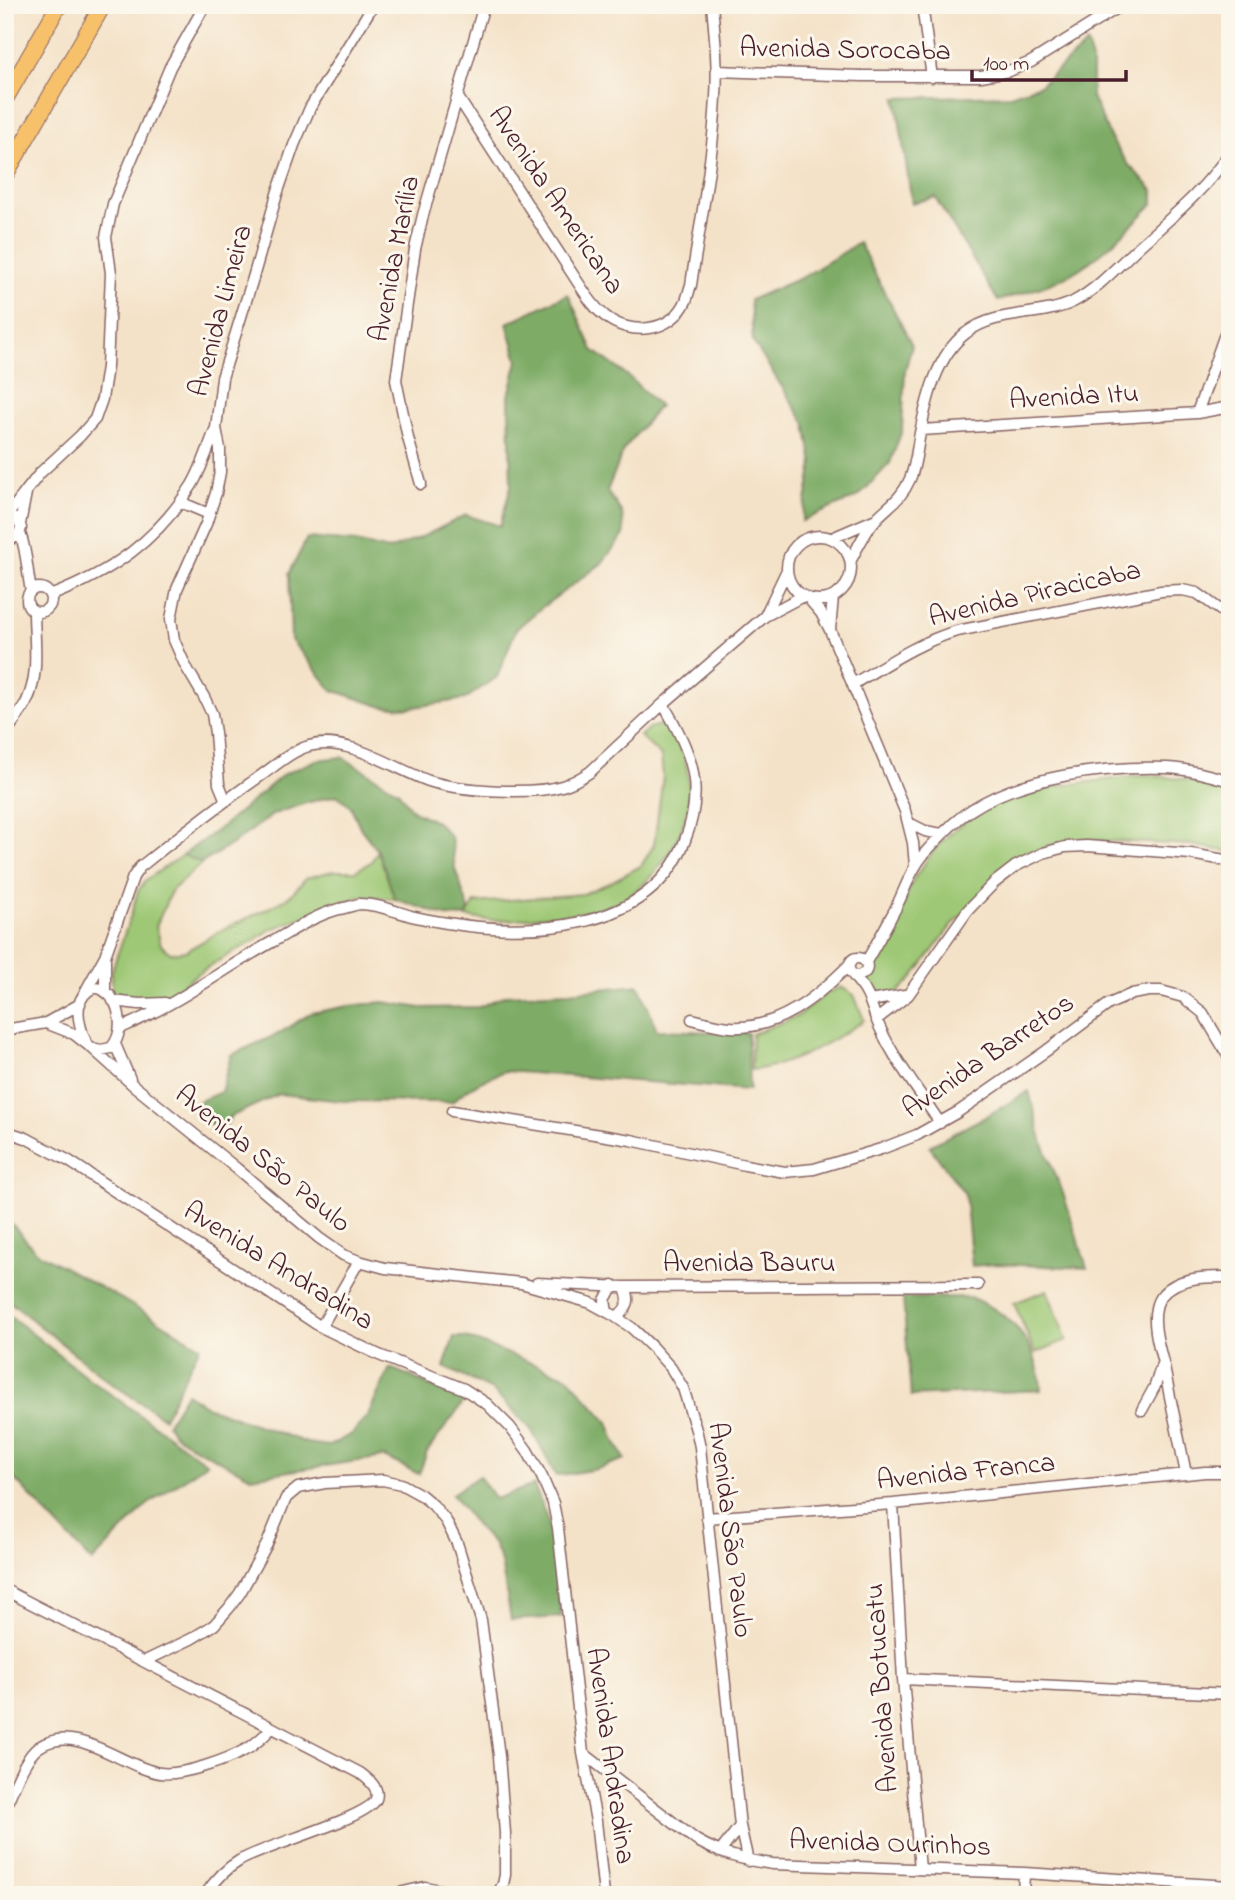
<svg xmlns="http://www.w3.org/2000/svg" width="1235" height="1900" font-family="'Indie Flower',sans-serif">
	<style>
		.green { fill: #9ec874; stroke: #747450; stroke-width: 2 }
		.forest { fill: #7eac66; stroke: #646648; stroke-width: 2 }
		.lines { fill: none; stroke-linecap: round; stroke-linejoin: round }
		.minor-casing { stroke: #866362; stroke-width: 13 }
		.highway-casing { stroke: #866362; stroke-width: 18 }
		.minor { stroke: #fff; stroke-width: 10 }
		.highway { stroke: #f7c06b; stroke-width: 16 }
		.labels { text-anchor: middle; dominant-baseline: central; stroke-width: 6; stroke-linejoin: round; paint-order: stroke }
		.street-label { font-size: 28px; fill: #4a1f2b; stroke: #fbf7ec }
	</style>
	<rect width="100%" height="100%" fill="#fbf7ec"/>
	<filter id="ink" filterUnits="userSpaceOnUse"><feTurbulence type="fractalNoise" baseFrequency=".0143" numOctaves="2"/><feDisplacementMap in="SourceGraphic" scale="14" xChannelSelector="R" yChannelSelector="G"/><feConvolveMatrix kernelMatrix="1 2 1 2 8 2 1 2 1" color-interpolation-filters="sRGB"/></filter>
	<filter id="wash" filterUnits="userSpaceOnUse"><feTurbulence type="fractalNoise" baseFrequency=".00686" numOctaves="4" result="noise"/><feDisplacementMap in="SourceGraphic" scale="28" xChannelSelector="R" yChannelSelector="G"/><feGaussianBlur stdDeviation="1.57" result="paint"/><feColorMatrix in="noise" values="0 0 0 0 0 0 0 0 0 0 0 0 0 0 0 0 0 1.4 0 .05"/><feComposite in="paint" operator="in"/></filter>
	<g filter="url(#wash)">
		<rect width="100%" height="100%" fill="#f4e2c8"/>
		<path class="green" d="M664,724C678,732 688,764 688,780C689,787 690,794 689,801C684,841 650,889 613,904C591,913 569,914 545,916C519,919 492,923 466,917L475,903L583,894L611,882L641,866L654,845L663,776L661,756L640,736L649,728Z
			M1146,775L1208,782L1230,788V852L1192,845L1090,840L1071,841L1045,848L1027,857L952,925L910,981L897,993L881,995L873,989L868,979L870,966L878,948L899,917L913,880L934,850L954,830L986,806L1032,789Z
			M378,851L395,899L363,896L346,901L269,930C258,941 245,945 232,953C208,966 184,982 164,1000H121L112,991V970L131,915L138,891L146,880L183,855L202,863L171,891L156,926L161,945L170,953L186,951L224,929L273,906L291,895L306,878L333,871H355L371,862Z
			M841,987L854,995L864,1020L861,1023C826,1044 792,1066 751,1070L752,1034L798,1016L827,993Z
			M1047,1290L1067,1340L1035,1353L1014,1303Z"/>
		<path class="forest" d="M1087,44L1092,60V97L1111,139L1128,164L1153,190V204C1130,227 1107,251 1079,269C1055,285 1025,292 998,301L935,197L912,203L896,98L1010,95L1040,85Z
			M859,243L912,345L905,371L902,430L890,463L859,496L802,521L813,464L806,424L753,342L750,300L803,277Z
			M568,294L593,350L628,376L659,406L624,449L607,491L622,513L624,535L601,564L541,608L516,629L497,677L465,699L408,708L380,706L332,690L291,640L289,574L307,538L356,542L389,550L424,536L466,515L500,526L511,486L509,395L518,361L507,323Z
			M342,757L398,791L413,811L437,822L451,837L455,869L469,910L466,917L446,916L395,899L378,851L361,829L351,807L337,795L306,803L274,814L238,840L202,863L183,855L225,824L284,774L316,760Z
			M639,985L657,1030L748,1033L749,1090L505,1071C485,1079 468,1087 452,1102L342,1101L279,1094L230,1117L222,1134L188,1106L221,1092L231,1055L278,1034L311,1013L349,1006L384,1002L421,1008L479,1007L506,995L569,992Z
			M1029,1091L1043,1144L1063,1193L1087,1268L995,1264L972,1266L965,1194L929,1146L983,1118Z
			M5,1216L36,1252L120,1298L200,1346L164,1418L111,1383L5,1298Z
			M970,1297C980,1302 991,1306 1000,1313C1025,1330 1040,1361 1041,1390L911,1396L903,1298Z
			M5,1312L88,1378L207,1463L147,1505L92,1562L5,1469Z
			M454,1337H465L568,1377L608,1422L615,1441L625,1459L597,1469L556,1476L531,1429L492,1390L444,1367Z
			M390,1368L410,1376L429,1386L465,1400L427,1452L419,1474L384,1457L251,1477L190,1445L173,1433L167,1424L186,1393L208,1407L243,1420L307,1443L329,1446L352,1434L368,1415Z
			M479,1476L495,1499L534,1485L552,1532L555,1554L561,1617L511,1620L501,1562L494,1545L477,1527L452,1494Z"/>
	</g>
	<g filter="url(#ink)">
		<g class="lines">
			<g class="minor-casing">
				<path id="minor" d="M922,5L932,77
					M717,71L862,76H981L1009,71L1031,62L1122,5
					M459,99L577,281C585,293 593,307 605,316C630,337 672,332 686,301C688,296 689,290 691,285C700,223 713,160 716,97C718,67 715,36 712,5
					M1197,413L1230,320
					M921,430L1197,413L1230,407
					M421,484L408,438L396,380L415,249L423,215L484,5
					M180,502L209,514
					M6,517L40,473L80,436L95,419L102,399L107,367L111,273L106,237L113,204L170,67L205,5
					M5,518C14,516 19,520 21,528C19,536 13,541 5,538
					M20,524L26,493
					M20,533C27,551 27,572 31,591
					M787 568a32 32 0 1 1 64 0a32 32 0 1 1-64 0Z
					M832,538L876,519
					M851,560C858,547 865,531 876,519C889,505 901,500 910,479C916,465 917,448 920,433C927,398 937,355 966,333C996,309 1040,318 1073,302C1096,290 1115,269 1134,251C1168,220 1205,191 1230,152
					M27 600a12 12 0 1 1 24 0a12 12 0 1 1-24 0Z
					M50,596C111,572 156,542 192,485C202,468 208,448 215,430
					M808,598L821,613L830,630L905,811L913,843L915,866
					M765,616L786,572
					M830,630L833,597
					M853,684C887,664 919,642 957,631L1161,591L1182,590L1197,593L1230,617
					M5,734C12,723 22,712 27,701C40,673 34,640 34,611
					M226,801L219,784L215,733L212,714L204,697L185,665L174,640L171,619L177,589L206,524L216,493L220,472V449L216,428L222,378L253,278L277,194L294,145L310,108L373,5
					M908,820L909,823L925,831L942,834
					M866,962C875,946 884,931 892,915C901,900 906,882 915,867C920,858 928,849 935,842C945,831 958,818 971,810C1023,776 1105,766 1167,768C1188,769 1209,775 1230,781
					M855,976C872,976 869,957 857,958C852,958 848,964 849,969C850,973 862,985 865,991C870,999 872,1007 875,1016C890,1055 917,1088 940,1123
					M105,991V959
					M83,996L105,956L133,877L140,867C179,836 219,805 259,777C275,766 291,751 309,746C348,735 394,769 429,781C460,791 531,795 562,786C572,783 581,778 590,772L663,704L765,616L803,596
					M113,1001L139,1004L165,1003
					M870,1001L905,995
					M692,1019C704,1022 717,1026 730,1027C778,1030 817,997 849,965
					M877,1019L908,995L968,910L994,883L1016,866L1043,853L1065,847L1087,846L1191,854L1230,861
					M46,1023L74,1034L92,1048L101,1050L111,1048C125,1033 122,1001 103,990C98,987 92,988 88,991C72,1003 80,1028 86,1042
					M121,1028C138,1020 156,1012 173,1002C206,983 238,961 272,942C295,929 318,913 344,908C349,907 354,905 359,904C377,904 394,911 411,916C423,919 435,921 447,923C529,936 648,933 684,843C706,788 692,752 663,704
					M5,1030L46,1023L80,1004
					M115,1044L130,1079
					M92,1048L133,1085L236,1168L319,1238L343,1255L359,1261L385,1268L521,1283L591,1303L613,1315L632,1328L652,1347L671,1368L683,1388L697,1433L700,1447L740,1826L748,1861
					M452,1111L631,1140L745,1165L785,1172L814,1169L881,1149L917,1135L958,1112L1046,1051L1109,1004L1132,994L1149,991H1161L1183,997L1203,1013L1230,1059
					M5,1131L26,1138L69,1161L321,1327L379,1355L464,1389L487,1404L510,1427L527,1450L542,1477L553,1503L558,1528L583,1753L596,1821L604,1895
					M537,1283L624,1287L978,1285
					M607,1312L605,1300L613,1285
					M616,1317C628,1309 632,1299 624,1287
					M321,1327L359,1261
					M1142,1410L1155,1386L1162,1364
					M1186,1474C1179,1438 1171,1403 1164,1367C1160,1350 1152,1326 1156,1308C1157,1303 1160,1297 1163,1294C1178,1276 1209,1277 1230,1277
					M893,1504L903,1679L920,1869
					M707,1518L893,1504L1205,1472H1230
					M5,1590L360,1773C368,1779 380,1788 376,1799C369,1818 263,1846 239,1861C225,1869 214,1882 205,1895
					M145,1661L191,1639L214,1625L229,1608L240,1593L267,1544L286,1498L298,1488L325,1483L383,1480L401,1484L421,1495L433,1505L446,1521L457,1543L481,1620L499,1756L505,1833V1875L503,1884L499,1892L496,1895
					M903,1679L1230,1694
					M583,1753L696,1840C722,1855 743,1860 773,1864L1024,1873L1230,1886
					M5,1807C13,1791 24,1757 39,1747C77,1722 122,1767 160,1773C182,1776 227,1760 247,1749C256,1744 264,1736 272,1728
					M720,1852L740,1826
					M390,1895L425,1887L465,1895
					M1023,1895L1024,1873"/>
			</g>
			<g class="highway-casing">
				<path id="highway" d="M5,99L59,5
					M5,175L103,5"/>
			</g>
			<use href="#minor" class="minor"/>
			<use href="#highway" class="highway"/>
		</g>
	</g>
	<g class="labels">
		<g class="street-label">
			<text transform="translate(845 51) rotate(1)">Avenida Sorocaba</text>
			<text transform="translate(555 201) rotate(56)">Avenida Americana</text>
			<text transform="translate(396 259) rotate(-79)">Avenida Marília</text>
			<text transform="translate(222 311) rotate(-75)">Avenida Limeira</text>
			<text transform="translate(1074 398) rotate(-3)">Avenida Itu</text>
			<text transform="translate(1035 595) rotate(-13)">Avenida Piracicaba</text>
			<text transform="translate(989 1057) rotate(-34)">Avenida Barretos</text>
			<text transform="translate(262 1160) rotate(39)">Avenida São Paulo</text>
			<text x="749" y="1264">Avenida Bauru</text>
			<text transform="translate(278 1267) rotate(32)">Avenida Andradina</text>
			<text transform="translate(966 1473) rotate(-6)">Avenida Franca</text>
			<text transform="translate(729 1530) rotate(83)">Avenida São Paulo</text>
			<text transform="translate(883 1688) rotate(-94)">Avenida Botucatu</text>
			<text transform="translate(609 1756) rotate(82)">Avenida Andradina</text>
			<text transform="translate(890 1845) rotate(2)">Avenida Ourinhos</text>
		</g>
	</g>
	<rect width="1235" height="1900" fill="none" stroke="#fbf7ec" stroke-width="28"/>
	<path d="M972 70v10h154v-10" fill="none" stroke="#4a1f2b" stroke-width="3.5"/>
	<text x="983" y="70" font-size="21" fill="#4a1f2b" stroke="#fbf7ec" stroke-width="5" paint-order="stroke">100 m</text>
</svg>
